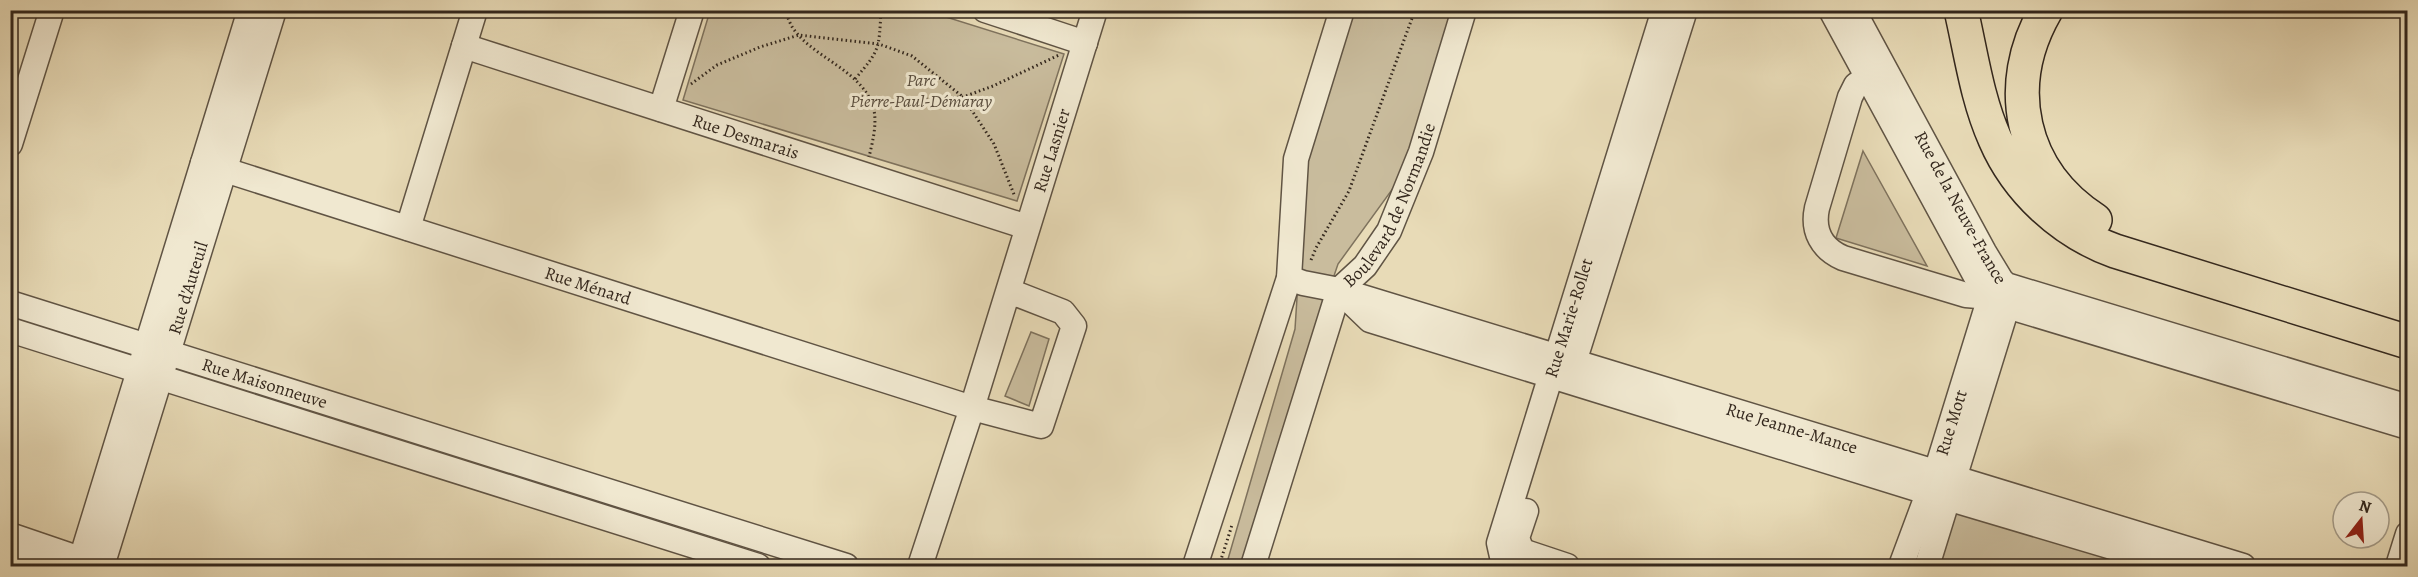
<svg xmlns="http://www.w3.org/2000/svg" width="2418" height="577" font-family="Alegreya,serif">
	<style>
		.green { fill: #c9bc9d; stroke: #7e725d; stroke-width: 1.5 }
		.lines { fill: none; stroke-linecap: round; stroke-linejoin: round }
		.minor-casing { stroke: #605444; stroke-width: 27 }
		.highway-casing { stroke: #33271d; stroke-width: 36 }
		.path { stroke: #33271d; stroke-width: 3; stroke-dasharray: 1.5 3; stroke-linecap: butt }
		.minor { stroke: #f0e8d0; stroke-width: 24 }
		.highway { stroke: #e8dbb7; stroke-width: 33 }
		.labels { text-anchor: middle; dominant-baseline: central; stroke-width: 6; stroke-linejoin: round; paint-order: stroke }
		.park-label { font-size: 18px; font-style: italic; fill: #584c3d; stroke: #f0e8d0 }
		.street-label { font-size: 18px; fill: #33271d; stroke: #f0e8d0 }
	</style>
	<rect width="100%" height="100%" fill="#e8dbb7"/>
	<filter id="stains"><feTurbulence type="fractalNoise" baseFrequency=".00333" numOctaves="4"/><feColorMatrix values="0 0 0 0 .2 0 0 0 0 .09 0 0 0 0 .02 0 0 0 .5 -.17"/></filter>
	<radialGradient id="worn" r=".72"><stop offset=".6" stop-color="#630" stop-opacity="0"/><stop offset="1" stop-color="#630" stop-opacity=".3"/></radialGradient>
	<path class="green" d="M710,11H927L1064,54L1017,201L683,100Z
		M1352,11H1454L1402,176L1338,264L1308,352L1249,566H1226L1295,329L1306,158Z
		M1863,151L1927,266L1836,238Z
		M1031,332L1049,339L1029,406L1005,396Z
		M1948,500L2175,566H1927Z"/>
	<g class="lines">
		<g class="minor-casing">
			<g id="minor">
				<path d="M985,10L1085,43"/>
				<path d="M1831,10L1981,286L1990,297L2007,306L2408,427"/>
				<path id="s1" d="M1853,10L1984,252L2001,280L2006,285L2408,407"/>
				<path id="s2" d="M464,46L1027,227"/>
				<path d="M1879,69L1856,85L1850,97L1817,208C1812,231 1822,249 1843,258L1966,295L1990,297"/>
				<path d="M661,109L692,10"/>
				<path d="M10,144L52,10"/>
				<path id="s3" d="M203,163L972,408L1041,426L1074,326L1063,312L1009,291"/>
				<path d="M408,228L475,10"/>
				<path id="s4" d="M1289,278L1303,283L1339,290L2243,566"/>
				<path d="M1343,294L1370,320L1927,492L2176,566"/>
				<path id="s5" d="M10,303L846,566"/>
				<path d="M10,330L758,566"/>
				<path d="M1569,378L1685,10"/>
				<path d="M10,535L95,564"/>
				<path d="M1522,551L1517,538L1526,511"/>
				<path d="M10,555L45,566"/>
				<path d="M1508,559L1522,551L1567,566"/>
				<path id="s6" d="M1503,561L1499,543L1664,10"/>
				<path d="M79,566L250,10"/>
				<path id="s7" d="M102,566L274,10"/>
				<path id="s8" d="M920,566L972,408L1095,10"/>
				<path d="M1195,566L1289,278L1296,159L1342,10"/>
				<path id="s9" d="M1253,566L1339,290L1365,266L1389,231L1421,152L1464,10"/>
				<path id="s10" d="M1901,566L1936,472L1990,297L1998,285"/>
				<path d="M1927,566L2012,291"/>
				<path d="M2398,566L2408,534"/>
			</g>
		</g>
		<g class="highway-casing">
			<path id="highway" d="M1961,10C1971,53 1977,99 1995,139C2017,190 2062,232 2115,251L2408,342
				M2046,10C2002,86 2020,171 2095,220"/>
		</g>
		<path class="path" d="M784,10C788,17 790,25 795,31C816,58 856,69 871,101C879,118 873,140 869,157
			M855,79C880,50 879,49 881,10
			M691,84L717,65L760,47L799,35L879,44L912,56L963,97L994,144L1015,197
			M872,102L963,97L993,86L1059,55
			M1311,260L1316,248L1349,191L1415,10
			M1219,566L1232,525"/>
		<use href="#minor" class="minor"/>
		<use href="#highway" class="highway"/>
	</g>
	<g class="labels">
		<g class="park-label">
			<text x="921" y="80">Parc<tspan x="921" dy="21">Pierre-Paul-Démaray</tspan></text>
		</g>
		<g class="street-label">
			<text stroke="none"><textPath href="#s2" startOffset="296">Rue Desmarais</textPath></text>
			<text stroke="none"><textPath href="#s8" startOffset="436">Rue Lasnier</textPath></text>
			<text stroke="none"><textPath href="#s9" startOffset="390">Boulevard de Normandie</textPath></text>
			<text stroke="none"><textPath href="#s1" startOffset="225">Rue de la Neuve-France</textPath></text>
			<text stroke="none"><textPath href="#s3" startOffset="404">Rue Ménard</textPath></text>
			<text stroke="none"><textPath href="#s7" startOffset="291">Rue d'Auteuil</textPath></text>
			<text stroke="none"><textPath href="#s6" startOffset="254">Rue Marie-Rollet</textPath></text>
			<text stroke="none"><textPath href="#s5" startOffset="267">Rue Maisonneuve</textPath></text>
			<text stroke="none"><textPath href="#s10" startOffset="152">Rue Mott</textPath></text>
			<text stroke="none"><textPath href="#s4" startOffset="525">Rue Jeanne-Mance</textPath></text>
		</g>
	</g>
	<rect width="2418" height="577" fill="none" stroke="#e8dbb7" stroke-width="36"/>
	<rect x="12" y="12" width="2394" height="553" fill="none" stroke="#33271d" stroke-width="3"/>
	<rect x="18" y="18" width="2382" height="541" fill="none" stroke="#33271d" stroke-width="1.5"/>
	<g transform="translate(2361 520) rotate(17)"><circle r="28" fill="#f0e8d0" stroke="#a49b88" stroke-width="1.5"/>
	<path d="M0-4.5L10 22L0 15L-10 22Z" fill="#8f2418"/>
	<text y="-9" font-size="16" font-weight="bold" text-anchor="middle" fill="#33271d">N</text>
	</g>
	<rect width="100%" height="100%" filter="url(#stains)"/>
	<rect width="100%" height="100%" fill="url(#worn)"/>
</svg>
